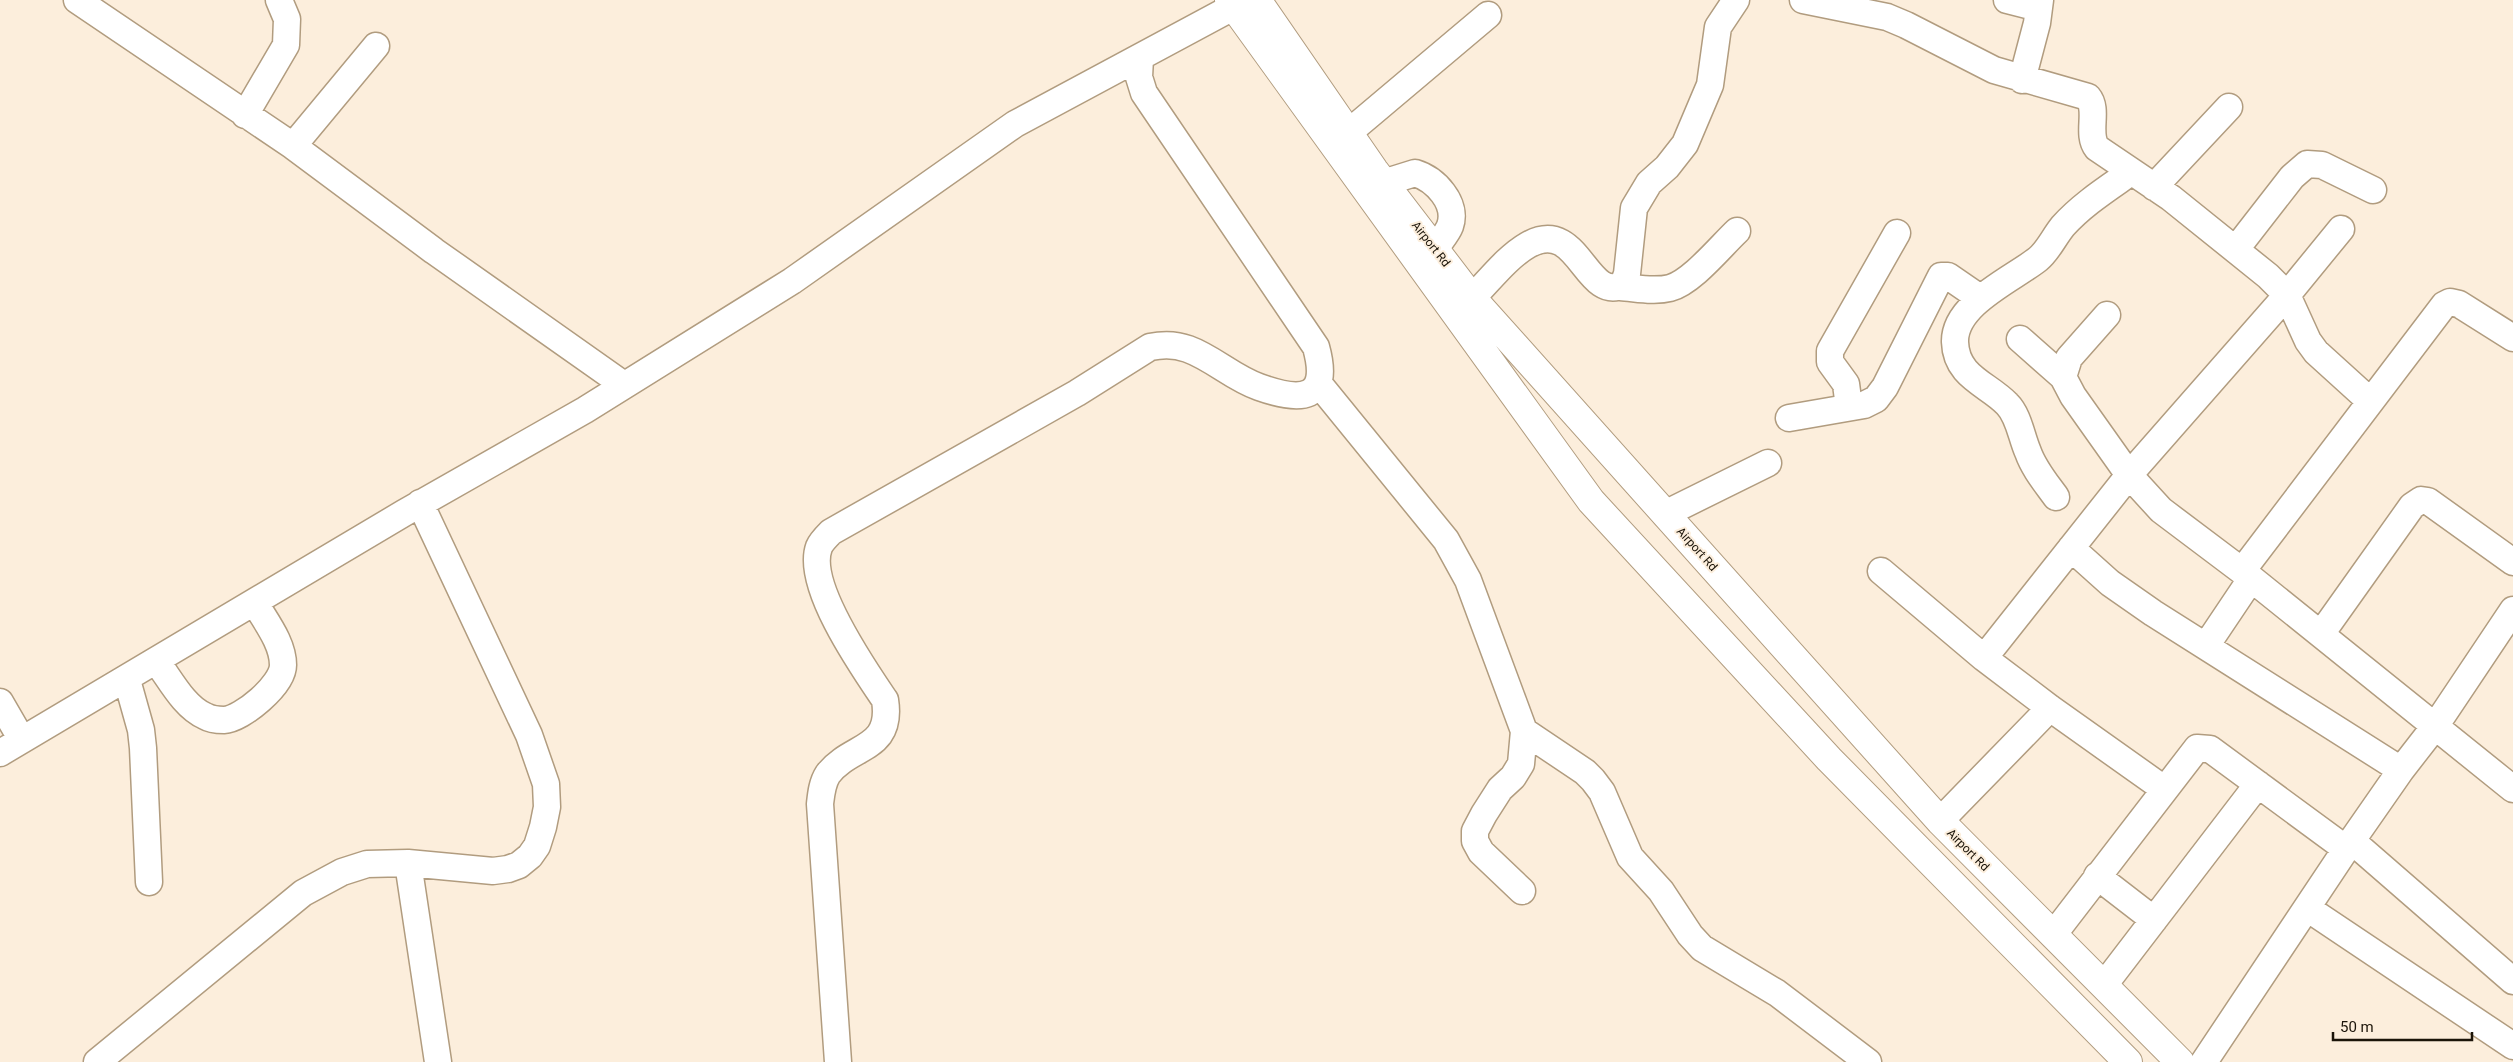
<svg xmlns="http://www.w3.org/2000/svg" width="2513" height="1062" font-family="Roboto,sans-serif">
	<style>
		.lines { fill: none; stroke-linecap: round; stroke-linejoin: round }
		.minor-casing { stroke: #b19c7f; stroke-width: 29 }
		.major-casing { stroke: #b19c7f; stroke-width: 30 }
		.minor { stroke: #fff; stroke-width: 26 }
		.major { stroke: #fff; stroke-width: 28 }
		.labels { text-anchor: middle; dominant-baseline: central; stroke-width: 4; stroke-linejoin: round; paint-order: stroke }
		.street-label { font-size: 12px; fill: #1b1409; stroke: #fceedc }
	</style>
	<rect width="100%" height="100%" fill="#fceedc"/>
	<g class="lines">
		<g class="minor-casing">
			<path id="minor" d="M77,0L293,146L434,251L624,385
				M1803,0L1887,17L1906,25L1994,70L2088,97C2099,110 2086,134 2097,148L2171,198L2268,276L2287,295L2308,341L2316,352L2370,401
				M2007,0L2039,8
				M2022,80L2037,23L2040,0
				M245,115L286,45L287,19L279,0
				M1348,133L1488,15
				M293,146L376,46
				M1383,183L1415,173C1435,179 1458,203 1450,226C1447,234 1439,242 1435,249
				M2154,187L2229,107
				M2236,249L2292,177L2307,164L2322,165L2373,190
				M1620,287C1636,288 1654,292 1670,288C1692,282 1720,247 1737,231
				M1472,298C1489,281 1507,257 1528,245C1579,216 1585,303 1623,285L1627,274L1634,208L1649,183L1667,167L1685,144L1710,85L1718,27L1736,0
				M2107,315L2069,358L2063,377L2073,396L2129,475L2161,510L2242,571L2513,789
				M2020,339L2063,377
				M1319,384L1446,540L1468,580L1524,731L1521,764L1513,777L1500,789L1484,814L1475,831V841L1481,852L1522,891
				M1849,407L1846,384L1830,362V351L1897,233
				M1789,418L1864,405L1876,399L1885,387L1941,276H1948L1980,298
				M2056,497C2046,483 2034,469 2028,452C2021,436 2019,416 2007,404C1988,384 1956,377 1955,342C1954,304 2013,279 2038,259C2048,251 2054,237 2063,226C2083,204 2107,189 2131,172
				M1665,514L1768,463
				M2071,548L2110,583L2153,613L2401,770
				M1881,571L1984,658L2050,708L2164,789
				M2242,571L2444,305L2450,302L2459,304L2513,338
				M2321,634L2412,506L2421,500L2428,501L2513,562
				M2206,646L2251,579
				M1984,658L2129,475L2287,295L2341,229
				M157,662C170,679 184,707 205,716C210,719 218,720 224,720C242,719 283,685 283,665C283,643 266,622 255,603
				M127,680L141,730L143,748L149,882
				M0,702L22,740
				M1524,731L1585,772L1593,780L1602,792L1630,857L1661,891L1690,935L1702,948L1777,993L1868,1062
				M0,753L404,513L585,410L792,281L1015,124L1233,7
				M1940,821L2050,708
				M2352,841L2513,981
				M408,863L438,1062
				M2097,876L2154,920
				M2307,908L2513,1046
				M2053,935L2197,748L2210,749L2346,849
				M2104,985L2258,784
				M97,1062L303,893L342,872L367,864L408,863L493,871L508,869L519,865L530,856L537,846L543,827L547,807L546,784L529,735L420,503
				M838,1062L820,804C821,795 822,783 828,774C851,744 893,751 885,700C864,669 805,585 819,547C821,542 827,536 831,532L1077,393L1150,347C1164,344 1175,344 1188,349C1213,358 1233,378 1259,387C1301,402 1331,401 1316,347L1144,93L1139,77L1140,58
				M2204,1062L2346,849L2401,770L2436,725L2513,610"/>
		</g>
		<g class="major-casing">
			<path id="major" d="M1229,0L1591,501L1829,759L2128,1062
				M1257,0L1374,170L1472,298L1940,821L2180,1062"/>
		</g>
		<use href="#minor" class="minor"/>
		<use href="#major" class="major"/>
	</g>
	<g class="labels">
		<g class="street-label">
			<text transform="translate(1431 244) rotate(52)">Airport Rd</text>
			<text transform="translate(1697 549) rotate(48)">Airport Rd</text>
			<text transform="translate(1968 850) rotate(45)">Airport Rd</text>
		</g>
	</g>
	<path d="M2333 1032v8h139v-8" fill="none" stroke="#1b1409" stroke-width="2.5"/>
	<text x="2340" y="1032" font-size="15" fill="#1b1409" stroke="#fceedc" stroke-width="4" paint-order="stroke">50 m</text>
</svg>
